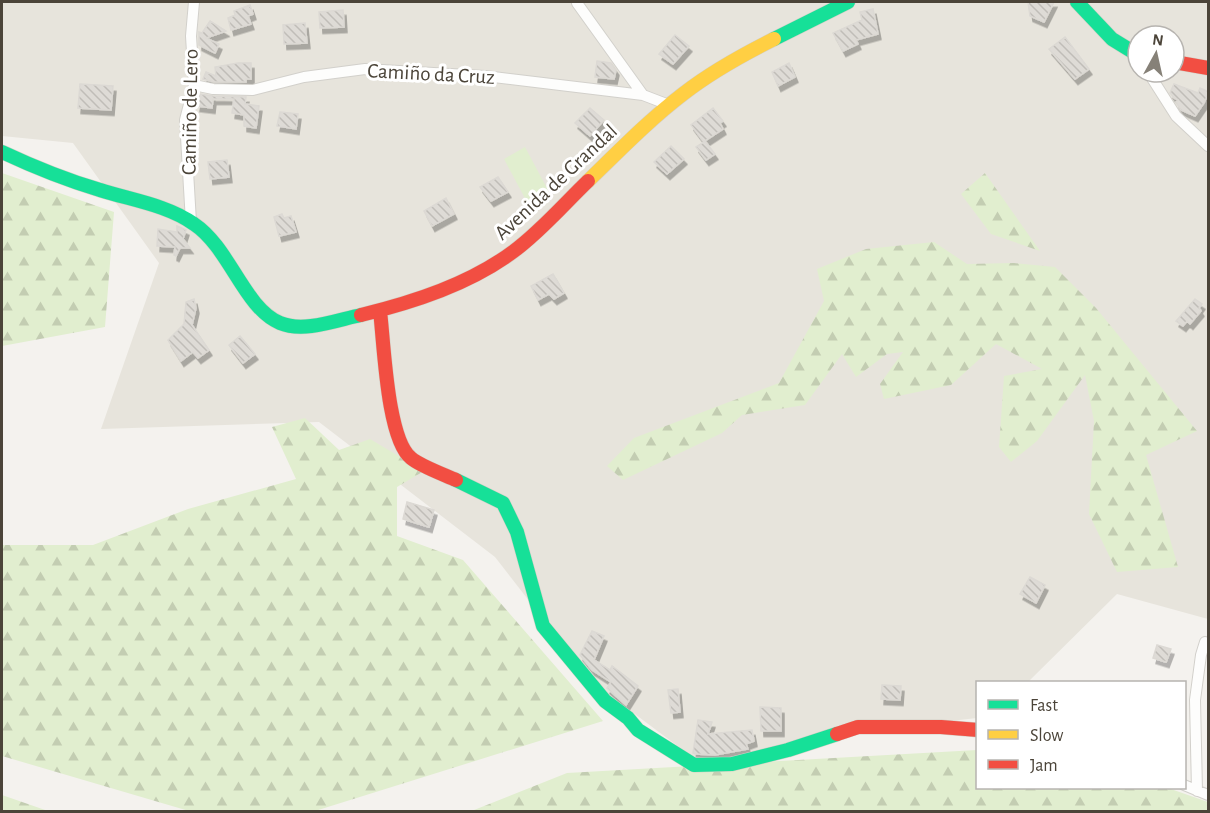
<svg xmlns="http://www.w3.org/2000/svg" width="1210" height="813" font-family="'Alegreya Sans',sans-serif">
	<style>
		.residential { fill: #e7e4dc; fill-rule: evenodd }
		.forest { fill: url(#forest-firs) }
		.pitch { fill: #e1eecf }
		.building { fill: url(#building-back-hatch); stroke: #dcd9d4; stroke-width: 1.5; filter: url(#shadow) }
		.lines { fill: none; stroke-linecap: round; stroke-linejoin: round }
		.street-casing { stroke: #d2d0cb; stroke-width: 12 }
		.fast-casing { stroke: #d3cfc5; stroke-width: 15 }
		.slow-casing { stroke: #d3cfc5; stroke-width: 15 }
		.jam-casing { stroke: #d3cfc5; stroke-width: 15 }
		.street { stroke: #fdfdfc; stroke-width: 10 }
		.fast { stroke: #16e098; stroke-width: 14 }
		.slow { stroke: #ffcf43; stroke-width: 14 }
		.jam { stroke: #f24e42; stroke-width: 14 }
		.labels { text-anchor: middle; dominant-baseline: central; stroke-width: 6; stroke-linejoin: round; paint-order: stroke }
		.street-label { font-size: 21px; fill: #4b4439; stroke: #fff }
	</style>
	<defs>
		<pattern id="forest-firs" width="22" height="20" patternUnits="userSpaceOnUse" patternTransform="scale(1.5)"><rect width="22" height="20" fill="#e1eecf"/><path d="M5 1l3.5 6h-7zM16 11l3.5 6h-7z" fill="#c3cdb2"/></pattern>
		<pattern id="building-back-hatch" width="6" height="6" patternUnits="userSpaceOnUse" patternTransform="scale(1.5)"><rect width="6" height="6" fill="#dedbd6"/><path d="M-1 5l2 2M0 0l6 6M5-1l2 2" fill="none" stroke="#c0bdb8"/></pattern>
		<filter id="shadow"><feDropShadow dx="3" dy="5.5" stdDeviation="0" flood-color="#0004"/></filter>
	</defs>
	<rect width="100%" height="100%" fill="#f4f2ee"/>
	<path class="residential" d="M2,2H1208V619L1117,594L1028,682H978L977,718L824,735L720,759L691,756L592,682L495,557L319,422L101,429L159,263L73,143L2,136ZM1138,36H1174V72H1138Z"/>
	<path class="forest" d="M2,173L114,212L105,327L2,346Z
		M985,173L1040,251L991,234L961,194Z
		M934,242L967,264L1014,263L1055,267L1096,308L1197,431L1146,455L1178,567L1117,572L1089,514L1094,421L1085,375L1037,441L1011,462L999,447L1004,376L1042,369L996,344L951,385L884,399L880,384L903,352L887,354L856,377L842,354L805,405L742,415L722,433L623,480L607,466L634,438L779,383L824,301L817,269L866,249Z
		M305,418L339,450L370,439L424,471L397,487V536L463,560L603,721L315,811H189L2,756V545H93L188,509L296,479L272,427Z
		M977,750L978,788H1168L1208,802V812H469L567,773Z
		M2,795L48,811H2Z"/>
	<path class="pitch" d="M525,147L549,192L528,204L504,159Z"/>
	<path class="building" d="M1028,2H1054L1044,22L1030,16Z
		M250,5L253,14L248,16L251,24L231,30L228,18L235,15L234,11Z
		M873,9L878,34L856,40L858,44L843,51L833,33L862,20L860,12Z
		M343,10L344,27L320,28L319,12Z
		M210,21L226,31L206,38L219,44L215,53L199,45V32L202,33Z
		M305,23L307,43L284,44L283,25Z
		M675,35L689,46L673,64L659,54Z
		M1065,37L1089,69L1075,79L1049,49Z
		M597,61L611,63L616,70L614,79L595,77Z
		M238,63H251V79H246V82H214L203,79L206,72L216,76L215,67Z
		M789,63L795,77L778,86L772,72Z
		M80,84L113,86L111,110L78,108Z
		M1174,84L1198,93L1200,88L1209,92L1204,103L1195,116L1181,110L1176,102L1178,100L1174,98L1170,93Z
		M199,94L213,96L246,97L245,104L259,106L256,128L244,126V115L232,113L234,99H213L212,108L197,106Z
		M590,108L604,120L590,136L575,123Z
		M713,108L723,121L720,123L723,129L705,141L715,154L706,160L696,147L704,142L691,125Z
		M280,112L298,114L296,129L277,126Z
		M671,146L684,159L667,174L654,162Z
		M227,160L229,177L210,179L208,162Z
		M498,177L508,192L491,201L480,187Z
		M446,198L454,214L432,226L424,211Z
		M282,214L284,218L291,216L296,232L279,236L274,217Z
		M177,226L186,230L183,239L190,248H180L176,256L174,255L175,247L157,246L158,229L177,232Z
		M553,274L564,293L554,299L549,294L538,300L531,286Z
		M194,299L196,308L192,325L209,350L198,358L193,352L181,361L168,340L184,324L186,302Z
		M1195,299L1202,304L1199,308L1201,311L1190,324L1187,321L1183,326L1176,321Z
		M240,336L255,354L243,363L229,345Z
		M407,502L434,510L429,527L403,519Z
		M1030,577L1045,585L1036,603L1020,594Z
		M592,631L604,636L594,660L610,670L612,666L638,686L626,705L607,688L611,682L592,670L580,655Z
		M1157,645L1171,649L1166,662L1153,658Z
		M882,685L901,686L900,700L881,699Z
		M678,689L680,712L671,713L668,690Z
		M760,707L781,708V731H761Z
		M698,720L712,722L708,734L752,730L754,741L746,744L748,749L715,755L695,754L693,753Z"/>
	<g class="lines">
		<g class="street-casing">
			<path id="street" d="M577,3L643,95
				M1148,72L1176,116L1208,146
				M194,85L213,89L253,90L304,77L365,69L485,76L643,95L669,105
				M191,222L185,120L194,85L191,36L194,2
				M1184,785L1208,795
				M1197,791L1195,700L1201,655L1205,642"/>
		</g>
		<g class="fast-casing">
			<path id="fast" d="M1077,2L1112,39L1138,55
				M774,39L848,2
				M2,152C34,167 66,180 100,190C131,200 167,205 194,224C230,248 244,308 280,323C304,333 337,320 361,315
				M456,480L503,503L517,532L543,626L605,701L628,718L638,730L694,765L732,764L788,750L837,734"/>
		</g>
		<g class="slow-casing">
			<path id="slow" d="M588,181C619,151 649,120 683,94C711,72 742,55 774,39"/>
		</g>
		<g class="jam-casing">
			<path id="jam" d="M1174,62L1208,68
				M380,311C384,343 387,439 411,458C420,466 445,475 456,480
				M361,315C414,302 470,284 514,251C541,231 564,204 588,181
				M837,734L858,727H941L978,730"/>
		</g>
		<use href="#street" class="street"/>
		<use href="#fast" class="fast"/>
		<use href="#slow" class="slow"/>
		<use href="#jam" class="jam"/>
	</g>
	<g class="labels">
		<g class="street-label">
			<text transform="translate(431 74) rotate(3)">Camiño da Cruz</text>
			<text transform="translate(190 112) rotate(-89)">Camiño de Lero</text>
			<text transform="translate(556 182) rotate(-43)">Avenida de Grandal</text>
		</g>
	</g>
	<rect width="1210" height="813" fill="none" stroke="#4b4439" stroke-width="6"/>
	<rect x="976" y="681" width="210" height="108" fill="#ffffff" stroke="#b7b4b0" stroke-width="1.5"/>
	<rect x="988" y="700" width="30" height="9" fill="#16e098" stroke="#b7b4b0" stroke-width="1.5"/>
	<text x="1030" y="711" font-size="18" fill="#4b4439">Fast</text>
	<rect x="988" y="730" width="30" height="9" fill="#ffcf43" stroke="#b7b4b0" stroke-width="1.5"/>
	<text x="1030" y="741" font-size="18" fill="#4b4439">Slow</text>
	<rect x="988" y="760" width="30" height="9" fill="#f24e42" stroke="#b7b4b0" stroke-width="1.5"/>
	<text x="1030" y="771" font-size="18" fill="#4b4439">Jam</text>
	<g transform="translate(1156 54) rotate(8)"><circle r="28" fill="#ffffff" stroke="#b7b4b0" stroke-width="1.5"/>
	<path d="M0-4.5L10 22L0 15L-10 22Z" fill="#868178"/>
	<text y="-9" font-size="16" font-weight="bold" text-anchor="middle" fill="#4b4439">N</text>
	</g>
</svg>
